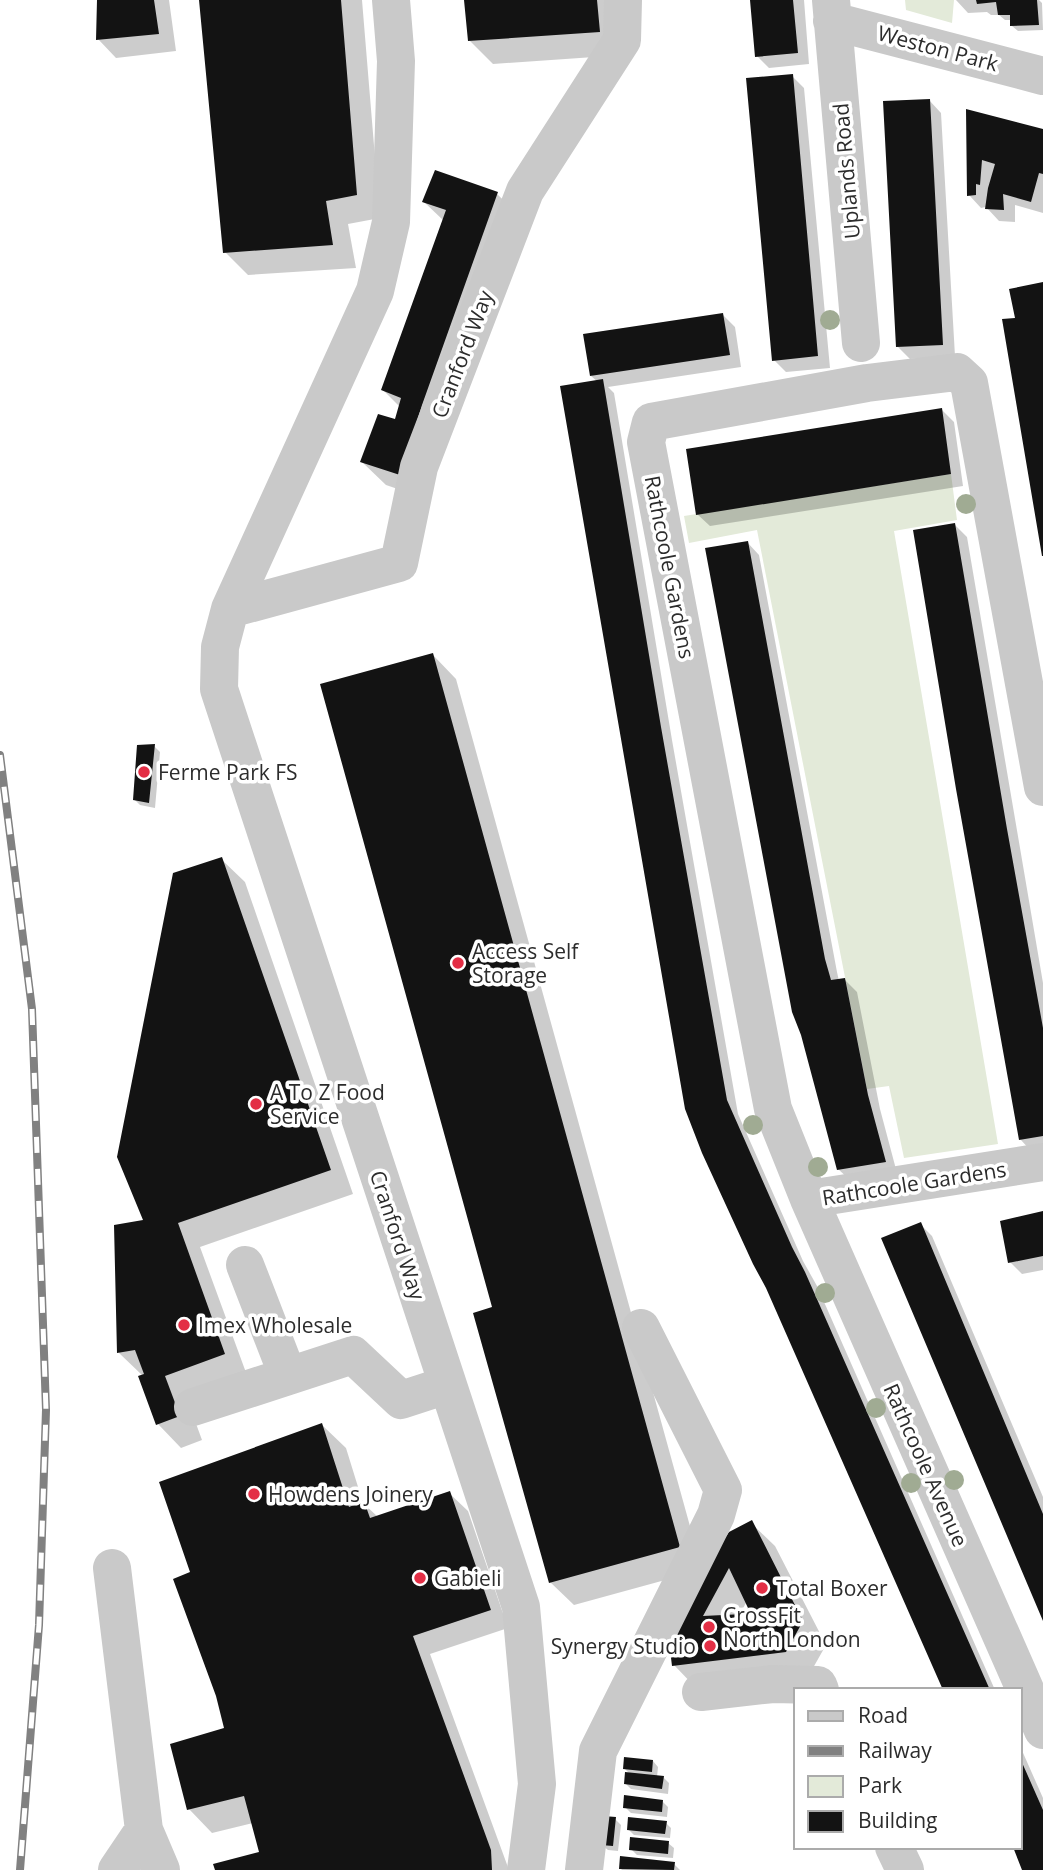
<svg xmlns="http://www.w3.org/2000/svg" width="1043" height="1870" font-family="'Open Sans',sans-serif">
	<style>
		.green { fill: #e3ead9 }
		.shadow { fill: #0003; fill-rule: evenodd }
		.building { fill: #131313; fill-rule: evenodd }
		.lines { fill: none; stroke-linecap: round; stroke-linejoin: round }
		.minor { stroke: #c9c9c9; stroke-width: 38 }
		.rail-casing { stroke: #818181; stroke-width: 8 }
		.rail { stroke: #fff; stroke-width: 5; stroke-dasharray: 16; stroke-linecap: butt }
		.tree { fill: #a0ab93 }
		.poi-dot { fill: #e32e45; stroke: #fff; stroke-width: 2.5 }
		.labels { text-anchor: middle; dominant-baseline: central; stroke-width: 7; stroke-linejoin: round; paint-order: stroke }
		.street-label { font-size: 21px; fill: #2c2c2c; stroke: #fff }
		.poi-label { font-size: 21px; fill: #2c2c2c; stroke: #fff; text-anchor: start }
	</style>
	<rect width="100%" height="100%" fill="#fff"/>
	<path class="green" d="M905,0H954L952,23L906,10Z
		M951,474L957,520L894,531L998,1144L904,1158L889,1086L867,1089L757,530L689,543L684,516Z"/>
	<path class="shadow" d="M99,0H169L176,51L116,58L98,39Z
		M201,0H362L380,218L348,224L356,268L248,275L225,252Z
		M466,0H618L623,55L493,64L469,40Z
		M752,0H804L809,64L769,68L757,56Z
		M956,0H1039L1042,3L1043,30L1018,31L1012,26V20H1005L999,15H991L987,12L968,13Z
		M792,76L804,88L830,368L786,372L774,360Z
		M929,100L941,113L955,356L910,359L898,347Z
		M968,112L1043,131V213L1015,205V222L999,221L986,207L981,208L969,195Z
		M497,194L521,217L424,498L386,485L362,462L396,421L400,407L383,390L444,221L424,202Z
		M723,315L735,327L741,367L608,387L614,393L672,740L738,1114L803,1261L817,1286L995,1690H945L767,1287L754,1263L598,382L591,376Z
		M942,410L954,422L963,486L710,526L697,514Z
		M955,525L967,537L1043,983V1150L1032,1152L1020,1139Z
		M747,542L759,555L837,972L839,981L845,980L857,992L880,1109L897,1173L851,1181L838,1169Z
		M433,655L456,679L701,1566L751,1523L775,1546L826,1645L809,1675L697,1689L674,1665L698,1571L574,1605L550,1582L494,1308ZM747,1601L750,1608L745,1616H739Z
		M154,746L160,752L155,808L140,805L134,799Z
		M221,859L245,882L353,1194L200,1247L248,1378L187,1399L202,1440L181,1448L158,1424L143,1376L119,1353Z
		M1043,1214V1270L1022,1274L1010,1262Z
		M920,1224L932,1236L1043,1497V1615Z
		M322,1425L346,1448L363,1503L378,1517L449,1493L468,1511L508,1628L430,1654L509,1870H217L261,1853L253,1823L212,1833L189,1809L226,1730L192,1573Z
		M1020,1746L1043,1798V1870H1025L1020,1847Z
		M653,1761L658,1767L657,1777H663L669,1783L668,1794L631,1789L626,1784L630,1774L625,1769Z
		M662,1801L668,1807L667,1817L631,1813L625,1807Z
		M615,1819L621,1825L618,1851L608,1850L602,1845Z
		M666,1823L671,1828L670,1838L634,1835L628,1829Z
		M668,1843L674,1848L673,1858L637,1855L631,1849Z
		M674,1864L680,1870H622L621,1869Z"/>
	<path class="building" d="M97,0H154L159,34L96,40Z
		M199,0H341L357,195L326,201L333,245L223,253Z
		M464,0H597L600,32L468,41Z
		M750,0H793L798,53L755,57Z
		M976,0H1037L1039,25L1010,26V15H998L996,2L977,4Z
		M793,74L818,356L772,361L746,78Z
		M930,99L943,345L896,347L883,101Z
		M966,109L1043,129V174L1039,173L1031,202L1003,194L1004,210L985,209L988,188L995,164L982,160L980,185L976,184V195L967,196Z
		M435,170L498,192L422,405L400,475L360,462L378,414L395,419L401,398L381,390L446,210L422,202Z
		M1043,282V556H1042L1002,319L1015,318L1009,289Z
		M723,313L730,355L590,376L583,334Z
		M603,379L661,727L727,1100L792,1247L805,1272L990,1690H943L766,1288L753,1264L702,1153L685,1109L560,386Z
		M942,408L951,474L696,515L686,449Z
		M955,523L1007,829L1043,1028V1136L1019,1140L956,789L913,530Z
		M748,541L825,959L831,980L845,978L868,1095L886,1162L837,1170L801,1035L792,1012L705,548Z
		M433,653L680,1547L549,1583L473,1313L492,1307L320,684Z
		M155,744L149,803L133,800L137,745Z
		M222,857L331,1170L178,1223L225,1354L165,1376L180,1416L156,1425L138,1376L144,1374L135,1350L117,1353L114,1225L143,1220L117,1157L173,873Z
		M1043,1211V1256L1008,1263L1000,1221Z
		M921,1222L1043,1514V1621L881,1238Z
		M322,1423L349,1507L364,1501L370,1518L450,1491L491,1610L413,1636L491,1850L492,1870H215L213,1864L259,1852L244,1796L187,1810L170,1744L224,1728L216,1696L173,1579L190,1572L159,1482Z
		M752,1520L803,1621L786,1652L672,1666L667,1625L729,1532ZM729,1568L748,1608L744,1614L703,1616Z
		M624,1757L653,1760L652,1772L623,1769Z
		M1020,1758L1043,1810V1870H1022L1013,1847H1020Z
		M625,1772L664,1776L662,1789L624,1784Z
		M624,1795L663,1800L662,1812L623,1808Z
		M603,1816L616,1817L613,1846L601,1845Z
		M628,1817L667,1821L665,1834L627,1830Z
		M630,1837L669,1841L668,1854L629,1850Z
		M620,1856L675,1862L674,1870L619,1869Z"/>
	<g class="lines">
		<path class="minor" d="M391,0L396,61L391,222L375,291L230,609L220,647L219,689L521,1607L537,1784L526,1870
			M831,0L861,343
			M832,21L1043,76
			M230,609L399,563L419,467L525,191L622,40L623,0
			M1043,787L969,383L957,372L867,383L651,422L646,442L773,1109L809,1199L1043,1730
			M809,1199L1043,1162
			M245,1265L288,1376
			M193,1407L353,1355L401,1400L447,1385
			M112,1568L144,1830L161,1870
			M701,1692L773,1684L818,1685L820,1690
			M894,1847L905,1870
			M117,1870L144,1830
			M584,1870L598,1751L716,1515L723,1490L641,1328"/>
		<g class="rail-casing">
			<path id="rail" d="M0,755L32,1009L46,1410L39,1625L20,1870"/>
		</g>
		<use href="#rail" class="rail"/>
	</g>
	<g class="tree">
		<circle cx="830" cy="320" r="10"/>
		<circle cx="966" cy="504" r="10"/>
		<circle cx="753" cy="1125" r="10"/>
		<circle cx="818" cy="1167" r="10"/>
		<circle cx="825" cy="1293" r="10"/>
		<circle cx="876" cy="1408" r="10"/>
		<circle cx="954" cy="1480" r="10"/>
		<circle cx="911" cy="1483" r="10"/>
	</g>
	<g class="poi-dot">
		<circle cx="144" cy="772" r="7"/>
		<circle cx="458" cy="963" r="7"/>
		<circle cx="256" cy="1104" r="7"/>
		<circle cx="184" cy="1325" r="7"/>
		<circle cx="254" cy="1494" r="7"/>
		<circle cx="420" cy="1578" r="7"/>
		<circle cx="762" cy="1588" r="7"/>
		<circle cx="709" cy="1627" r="7"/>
		<circle cx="710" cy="1646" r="7"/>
	</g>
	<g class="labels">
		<g class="street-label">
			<text transform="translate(938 48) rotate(15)">Weston Park</text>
			<text transform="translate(846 171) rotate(-95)">Uplands Road</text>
			<text transform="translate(462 354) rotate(-69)">Cranford Way</text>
			<text transform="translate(670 567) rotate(79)">Rathcoole Gardens</text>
			<text transform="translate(914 1183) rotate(-9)">Rathcoole Gardens</text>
			<text transform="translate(398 1235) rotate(72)">Cranford Way</text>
			<text transform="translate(926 1465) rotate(66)">Rathcoole Avenue</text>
		</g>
		<g class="poi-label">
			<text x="158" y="772">Ferme Park FS</text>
			<text x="472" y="951">Access Self<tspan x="472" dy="24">Storage</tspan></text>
			<text x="270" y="1092">A To Z Food<tspan x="270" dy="24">Service</tspan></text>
			<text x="198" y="1325">Imex Wholesale</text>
			<text x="268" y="1494">Howdens Joinery</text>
			<text x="434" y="1578">Gabieli</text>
			<text x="776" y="1588">Total Boxer</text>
			<text x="723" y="1615">CrossFit<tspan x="723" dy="24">North London</tspan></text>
			<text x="696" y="1646" text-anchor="end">Synergy Studio</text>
		</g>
	</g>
	<rect x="794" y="1688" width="228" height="161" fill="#ffffff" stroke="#ababab" stroke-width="2"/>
	<rect x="808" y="1711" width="35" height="10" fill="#c9c9c9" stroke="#ababab" stroke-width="2"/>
	<text x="858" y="1723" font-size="21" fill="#2c2c2c">Road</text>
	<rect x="808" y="1746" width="35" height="10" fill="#818181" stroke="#ababab" stroke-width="2"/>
	<text x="858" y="1758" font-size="21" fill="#2c2c2c">Railway</text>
	<rect x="808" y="1776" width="35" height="21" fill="#e3ead9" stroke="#ababab" stroke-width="2"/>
	<text x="858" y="1793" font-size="21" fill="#2c2c2c">Park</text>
	<rect x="808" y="1811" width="35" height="21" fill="#131313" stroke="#ababab" stroke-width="2"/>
	<text x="858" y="1828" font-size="21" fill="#2c2c2c">Building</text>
</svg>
